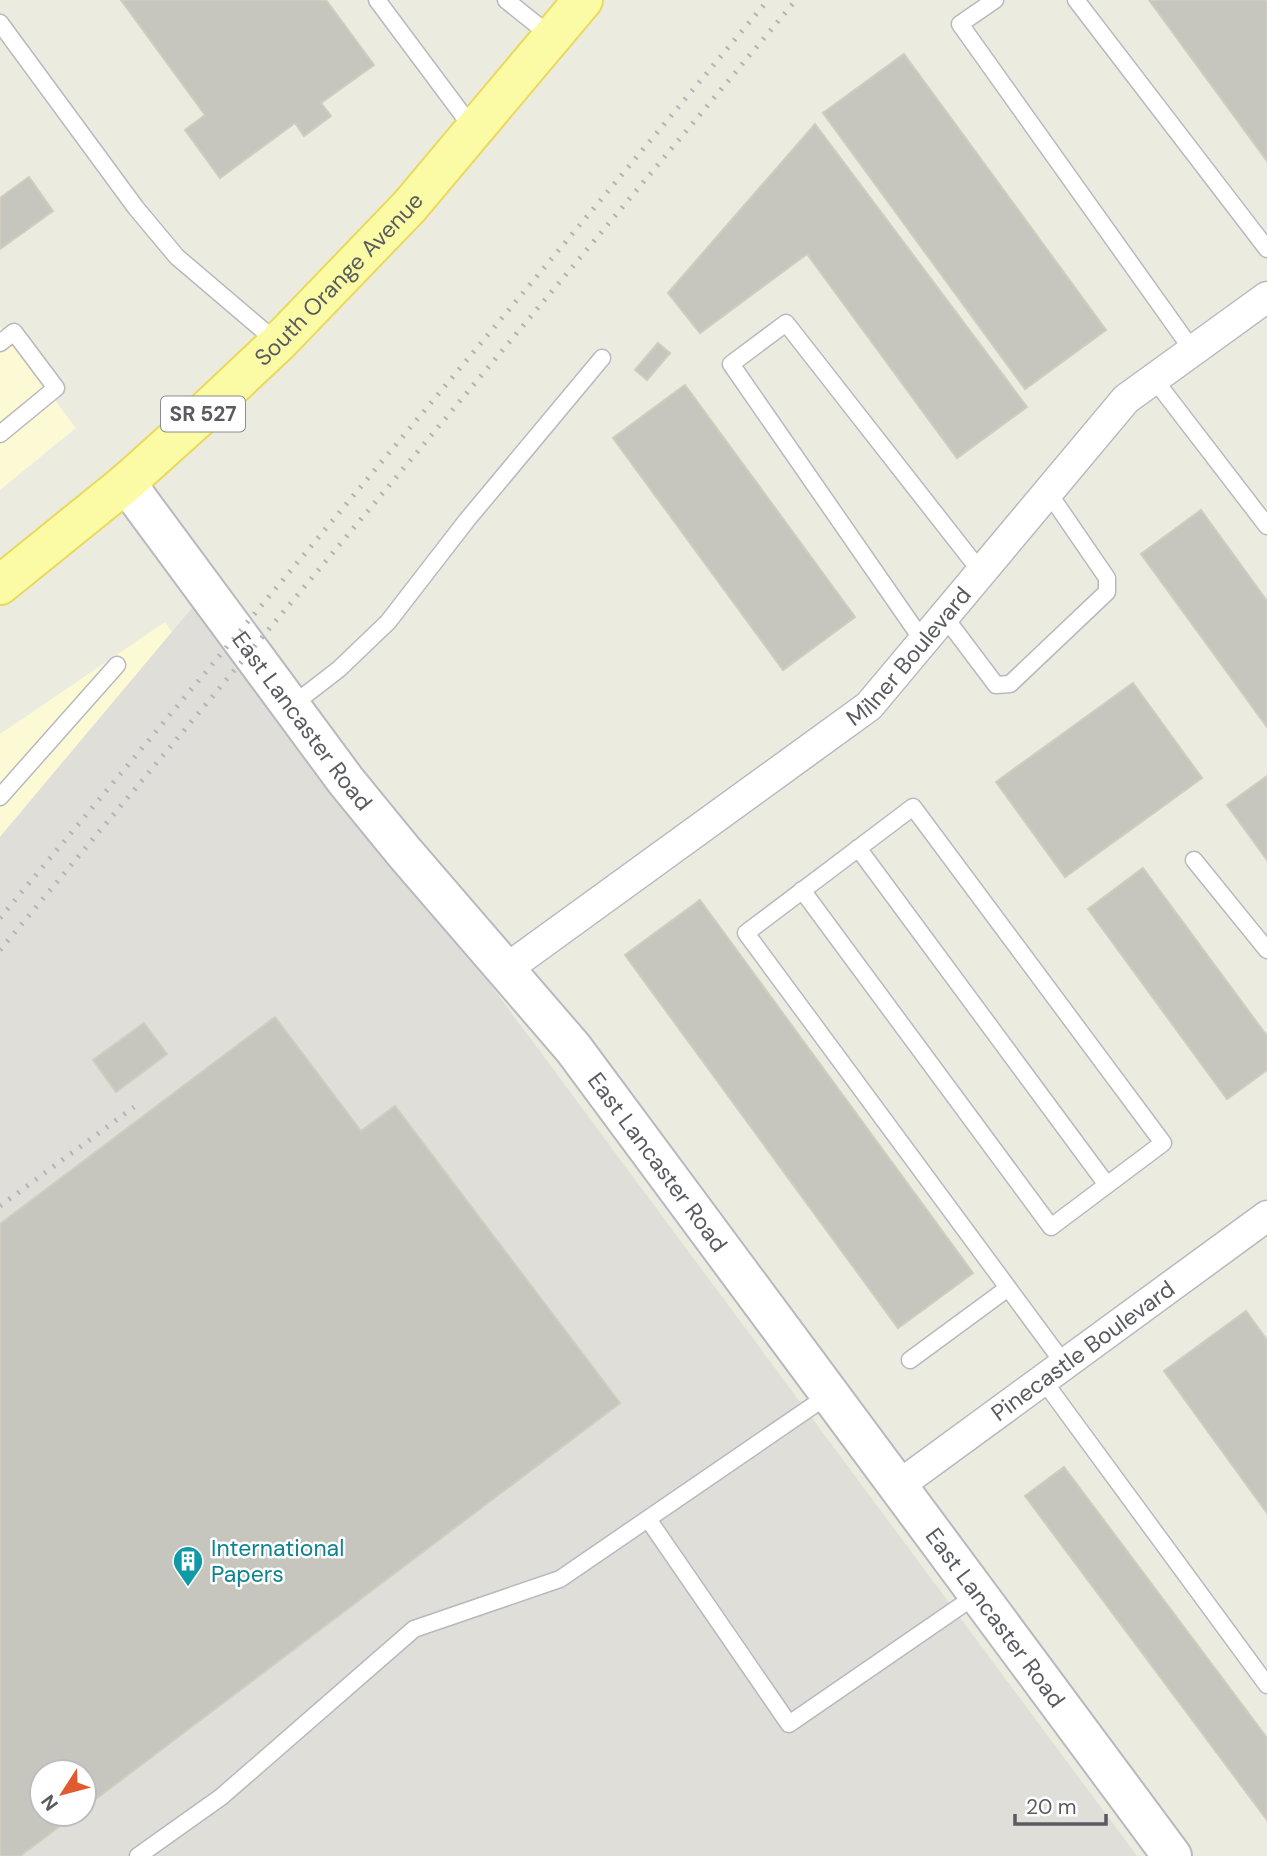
<svg xmlns="http://www.w3.org/2000/svg" width="1267" height="1856" font-family="'DM Sans',sans-serif">
	<style>
		.commercial { fill: #fcf9d5 }
		.industrial { fill: #dfded8; fill-rule: evenodd }
		.building { fill: #c6c5be; stroke: #d0cdbf; stroke-width: 2 }
		.lines { fill: none; stroke-linecap: round; stroke-linejoin: round }
		.service-casing { stroke: #b8b9bf; stroke-width: 19 }
		.minor-casing { stroke: #b8b9bf; stroke-width: 33 }
		.tertiary-casing { stroke: #b8b9bf; stroke-width: 42 }
		.primary-casing { stroke: #ead95b; stroke-width: 42 }
		.service { stroke: #fff; stroke-width: 16 }
		.minor { stroke: #fff; stroke-width: 30 }
		.tertiary { stroke: #fff; stroke-width: 38 }
		.primary { stroke: #fbfba6; stroke-width: 38 }
		.rail { stroke: #b4b4b5; stroke-width: 5; stroke-dasharray: 2 9; stroke-linecap: butt }
		.labels { text-anchor: middle; dominant-baseline: central; stroke-width: 5; stroke-linejoin: round; paint-order: stroke }
		.shield { fill: #fff; stroke: #8b8c90; stroke-width: 2 }
		.shield-label { font-size: 21px; font-weight: bold; fill: #595b61 }
		.street-label { font-size: 23px; fill: #595b61; stroke: #fff }
		.culture-label { font-size: 23px; fill: #0d838f; stroke: #fff; text-anchor: start }
	</style>
	<rect width="100%" height="100%" fill="#ecebe0"/>
	<path class="commercial" d="M0,327L76,428L0,490Z
		M165,622L172,632L0,837V734Z"/>
	<path class="industrial" d="M202,596L1137,1856H0V837ZM42,1772H84V1814H42Z"/>
	<path class="building" d="M121,0H326L374,65L321,103L331,116L304,136L295,123L220,178L185,130L205,115Z
		M1149,0H1267V161Z
		M904,54L1106,330L1025,389L823,113Z
		M815,124L1027,407L957,458L807,254L700,333L668,293Z
		M29,177L53,211L0,249V198Z
		M658,343L670,353L647,380L635,370Z
		M685,385L855,617L783,670L613,438Z
		M1201,510L1267,601V727L1141,554Z
		M1133,683L1202,778L1065,877L996,782Z
		M1267,776V860L1227,805Z
		M1143,868L1267,1036V1070L1227,1099L1088,909Z
		M700,900L973,1273L898,1328L625,955Z
		M275,1017L361,1131L395,1106L620,1403L84,1808V1772H42V1814H76L20,1856H0V1224Z
		M144,1023L167,1054L116,1092L93,1060Z
		M1246,1311L1267,1340V1513L1164,1371Z
		M1064,1467L1267,1738V1820L1025,1496Z"/>
	<g class="lines">
		<g class="service-casing">
			<path id="service" d="M377,0L474,130
				M506,0L552,37
				M995,0L960,24L1193,351
				M1076,0L1267,249
				M0,23L136,208L177,257L278,343
				M0,343L14,332L56,388L0,434
				M1154,379L1267,526
				M944,616L996,685L1010,684L1107,592V578L1048,492
				M923,641L731,364L786,323L981,572
				M291,706L339,669L388,622L467,520L602,358
				M0,797L117,665
				M858,848L1107,1185
				M1194,860L1267,950
				M802,890L1051,1227L1163,1143L913,807L746,933L1065,1365
				M910,1360L1008,1288
				M1043,1380L1267,1685
				M648,1519L789,1724L978,1594
				M138,1856L221,1797L414,1629L560,1579L830,1394"/>
		</g>
		<g class="minor-casing">
			<g id="minor">
				<path id="s1" d="M505,970L869,706L1126,399L1267,297"/>
				<path id="s2" d="M898,1486L1267,1216"/>
			</g>
		</g>
		<g class="tertiary-casing">
			<g id="tertiary">
				<path id="s3" d="M126,483L346,781L404,852L573,1048L1172,1856"/>
			</g>
		</g>
		<g class="primary-casing">
			<g id="primary">
				<path id="s4" d="M0,585L126,483L196,420L278,343L409,207L583,0"/>
			</g>
		</g>
		<use href="#service" class="service"/>
		<use href="#minor" class="minor"/>
		<use href="#tertiary" class="tertiary"/>
		<use href="#primary" class="primary"/>
		<path class="rail" d="M0,918L768,0
			M0,950L796,0
			M0,1206L134,1107"/>
	</g>
	<defs>
		<g id="building-pin" transform="scale(1.575)"><path d="M0 17L-7.5 6A9.5 9.5 0 1 1 7.5 6Z" fill="#0f9aa8" stroke="#fff"/><path d="M-4-6H4V6H1V3H-1V6H-4ZM-2.5-4.3h1.7v1.8h-1.7ZM.8-4.3h1.7v1.8H.8ZM-2.5-1h1.7V.8h-1.7ZM.8-1h1.7V.8H.8Z" fill="#fff"/></g>
	</defs>
	<g fill-rule="evenodd">
		<use href="#building-pin" x="188" y="1561"/>
	</g>
	<g class="labels">
		<rect class="shield" x="161" y="396.5" width="84" height="35" rx="5"/>
		<g class="shield-label">
			<text x="203" y="414">SR 527</text>
		</g>
		<g class="street-label">
			<text stroke="none"><textPath href="#s4" startOffset="457">South Orange Avenue</textPath></text>
			<text stroke="none"><textPath href="#s1" startOffset="513">Milner Boulevard</textPath></text>
			<text stroke="none"><textPath href="#s3" startOffset="296">East Lancaster Road</textPath></text>
			<text stroke="none"><textPath href="#s3" startOffset="863">East Lancaster Road</textPath></text>
			<text stroke="none"><textPath href="#s2" startOffset="229">Pinecastle Boulevard</textPath></text>
			<text stroke="none"><textPath href="#s3" startOffset="1430">East Lancaster Road</textPath></text>
		</g>
		<g class="culture-label">
			<text x="211" y="1548">International<tspan x="211" dy="26">Papers</tspan></text>
		</g>
	</g>
	<g transform="translate(63 1793) rotate(234)"><circle r="33" fill="#ffffff" stroke="#bdbdc0" stroke-width="2"/>
	<path d="M0-5L12 26L0 18L-12 26Z" fill="#e15b31"/>
	<text y="-10" font-size="19" font-weight="bold" text-anchor="middle" fill="#595b61">N</text>
	</g>
	<path d="M1015 1814v10h91v-10" fill="none" stroke="#595b61" stroke-width="3.5"/>
	<text x="1026" y="1814" font-size="21" fill="#595b61" stroke="#ffffff" stroke-width="5" paint-order="stroke">20 m</text>
</svg>
